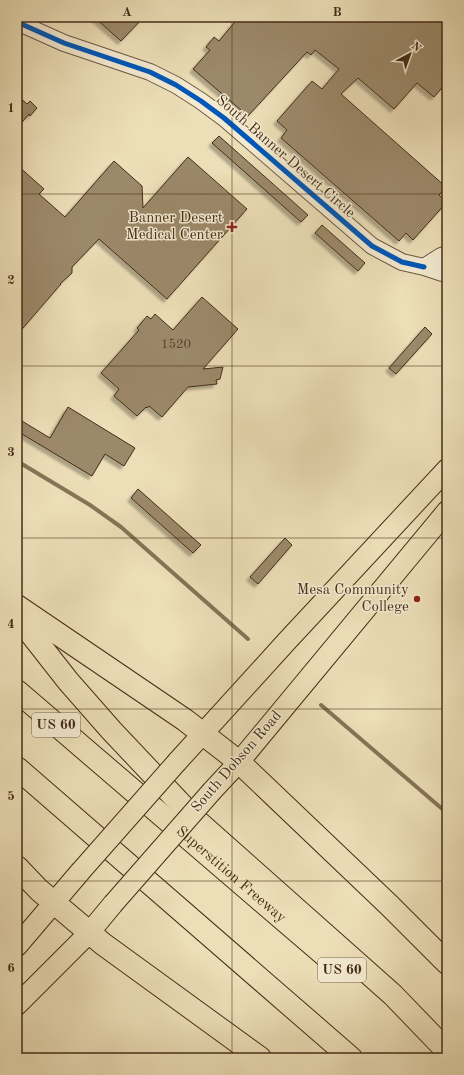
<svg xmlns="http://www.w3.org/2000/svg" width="464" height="1075" font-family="'Old Standard TT',serif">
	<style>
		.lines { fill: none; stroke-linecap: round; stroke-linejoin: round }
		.stream { stroke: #877357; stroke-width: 4 }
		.building { fill: #9c896b; stroke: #452d18; filter: url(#shadow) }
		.minor-casing { stroke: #6f5940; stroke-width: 18 }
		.major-casing { stroke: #452d18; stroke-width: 22 }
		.highway-casing { stroke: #452d18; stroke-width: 24 }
		.minor { stroke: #f3ead0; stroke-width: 16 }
		.major { stroke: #ecdeb7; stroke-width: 20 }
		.highway { stroke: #ecdeb7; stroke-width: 22 }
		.major-bridge-casing { stroke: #452d18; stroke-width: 22; stroke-linecap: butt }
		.major-bridge { stroke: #ecdeb7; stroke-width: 20 }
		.cycleway-casing { stroke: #f3ead0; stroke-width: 8 }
		.cycleway { stroke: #0057b8; stroke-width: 5 }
		.grid { fill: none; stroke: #452d18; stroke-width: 1; stroke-opacity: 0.55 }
		.poi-dot { fill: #8f2418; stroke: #f3ead0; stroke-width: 1.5 }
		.labels { text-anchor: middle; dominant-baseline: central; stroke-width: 3; stroke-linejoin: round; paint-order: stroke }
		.number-label { font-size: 13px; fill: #5b442d }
		.shield { fill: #f3ead0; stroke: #79664f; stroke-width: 1 }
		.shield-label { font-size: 14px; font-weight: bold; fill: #452d18 }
		.street-label { font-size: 15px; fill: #452d18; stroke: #f3ead0 }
		.poi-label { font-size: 15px; fill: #452d18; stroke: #f3ead0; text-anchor: end }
		.neatline { fill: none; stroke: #452d18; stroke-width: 1.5 }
		.grid-label { font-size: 13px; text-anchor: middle; font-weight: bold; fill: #452d18 }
	</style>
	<defs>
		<filter id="shadow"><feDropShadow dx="-3.5" dy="3.5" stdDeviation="1" flood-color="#0004"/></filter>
	</defs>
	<rect width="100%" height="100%" fill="#ecdeb7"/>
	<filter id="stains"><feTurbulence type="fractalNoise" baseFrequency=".005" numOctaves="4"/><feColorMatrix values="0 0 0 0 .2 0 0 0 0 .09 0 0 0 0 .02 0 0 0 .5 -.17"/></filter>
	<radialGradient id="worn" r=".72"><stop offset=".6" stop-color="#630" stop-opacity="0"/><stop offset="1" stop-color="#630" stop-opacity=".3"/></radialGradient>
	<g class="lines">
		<path class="stream" d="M17,461L90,505L121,527L248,639
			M321,705L447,813"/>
	</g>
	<path class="building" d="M94,17H144L121,41Z
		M239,17H447V82L434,97L417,83L394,109L358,78L341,94L446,187L439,195L447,202L413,240L406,233L399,241L281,138L287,130L277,121L312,81L322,89L339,69L315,50L311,55L307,52L248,116L193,69L210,50L206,47L214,37L219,41Z
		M17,95L27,104L30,101L37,108L30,116L29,114L17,128Z
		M219,136L308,215L301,222L212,143Z
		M188,157L247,209L167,299L99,239L72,267V273L60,284H61L17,335V165L44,189L39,194L65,217L114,161L142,186L143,208Z
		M322,225L365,263L358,271L315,233Z
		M202,297L238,329L203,369L223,367L220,379L216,380L217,384L188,387L162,417L149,406L147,408L146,407L137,416L114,396L119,389L101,373L139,330L137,328L147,316L151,319L155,314L173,330Z
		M425,327L432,334L396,374L389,368Z
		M68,407L135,448L124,466L105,454L92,476L17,431V418L50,438Z
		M138,489L201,545L193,553L131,498Z
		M285,538L292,545L258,584L250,577Z"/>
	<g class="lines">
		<g class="minor-casing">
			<path id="minor" d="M17,22L64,43L150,72L176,85L201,101L224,118L372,246L402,262L424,267
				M447,254L441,256L424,267L442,273L447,272"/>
		</g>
		<g class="major-casing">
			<path id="major" d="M177,762L287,641L447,469
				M212,791L239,762L447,511
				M17,946L80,872
				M17,1005L89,933L113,904"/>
		</g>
		<g class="highway-casing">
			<g id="highway">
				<path d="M17,606L185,720L239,762L389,905L447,963"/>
				<path d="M17,616L68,681L111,730L196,820L393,995L447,1051"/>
				<path id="s1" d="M17,691L342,970"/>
				<path d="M17,768L351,1058"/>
				<path d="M17,867L39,890L103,944L260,1058"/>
			</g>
		</g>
		<use href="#minor" class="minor"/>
		<use href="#major" class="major"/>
		<use href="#highway" class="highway"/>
		<g class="major-bridge-casing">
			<path id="major-bridge" d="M80,872L177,762
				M113,904L212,791"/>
		</g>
		<use href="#major-bridge" class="major-bridge"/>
		<g class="cycleway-casing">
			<path id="cycleway" d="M17,22L64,43L150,72L176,85L201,101L224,118L372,246L402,262L424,267"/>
		</g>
		<use href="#cycleway" class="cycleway"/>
	</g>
	<path class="grid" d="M232,17V1058M17,194H447M17,366H447M17,538H447M17,709H447M17,881H447"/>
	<g class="poi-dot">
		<path d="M230 221h4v4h4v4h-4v4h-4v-4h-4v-4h4z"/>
		<circle cx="417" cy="599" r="4"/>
	</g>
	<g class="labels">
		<g class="number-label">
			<text x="176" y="344">1520</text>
		</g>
		<g class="shield">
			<rect x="32" y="713" width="48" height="24" rx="3"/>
			<rect x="318" y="958" width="48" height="24" rx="3"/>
		</g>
		<g class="shield-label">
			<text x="56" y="725">US 60</text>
			<text x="342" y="970">US 60</text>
		</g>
		<g class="street-label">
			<text transform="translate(285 157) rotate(41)">South Banner Desert Circle</text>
			<text transform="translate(237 762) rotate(-49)">South Dobson Road</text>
			<text stroke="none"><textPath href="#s1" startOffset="282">Superstition Freeway</textPath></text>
		</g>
		<g class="poi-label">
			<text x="223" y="218">Banner Desert<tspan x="223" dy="17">Medical Center</tspan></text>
			<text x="409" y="590">Mesa Community<tspan x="409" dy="17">College</tspan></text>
		</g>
	</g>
	<rect width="464" height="1075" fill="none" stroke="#ecdeb7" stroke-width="44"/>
	<g transform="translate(410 54) rotate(41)" stroke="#f3ead0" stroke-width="3" paint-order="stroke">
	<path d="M0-3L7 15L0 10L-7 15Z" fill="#452d18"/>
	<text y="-6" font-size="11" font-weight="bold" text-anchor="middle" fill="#452d18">N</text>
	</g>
	<rect x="22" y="22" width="420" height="1031" class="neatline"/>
	<g class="grid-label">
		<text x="127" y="16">A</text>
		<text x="337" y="16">B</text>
		<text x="11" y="112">1</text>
		<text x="11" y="284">2</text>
		<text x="11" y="456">3</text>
		<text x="11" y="628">4</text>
		<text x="11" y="800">5</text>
		<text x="11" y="972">6</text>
	</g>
	<rect width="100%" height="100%" filter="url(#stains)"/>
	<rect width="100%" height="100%" fill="url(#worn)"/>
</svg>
